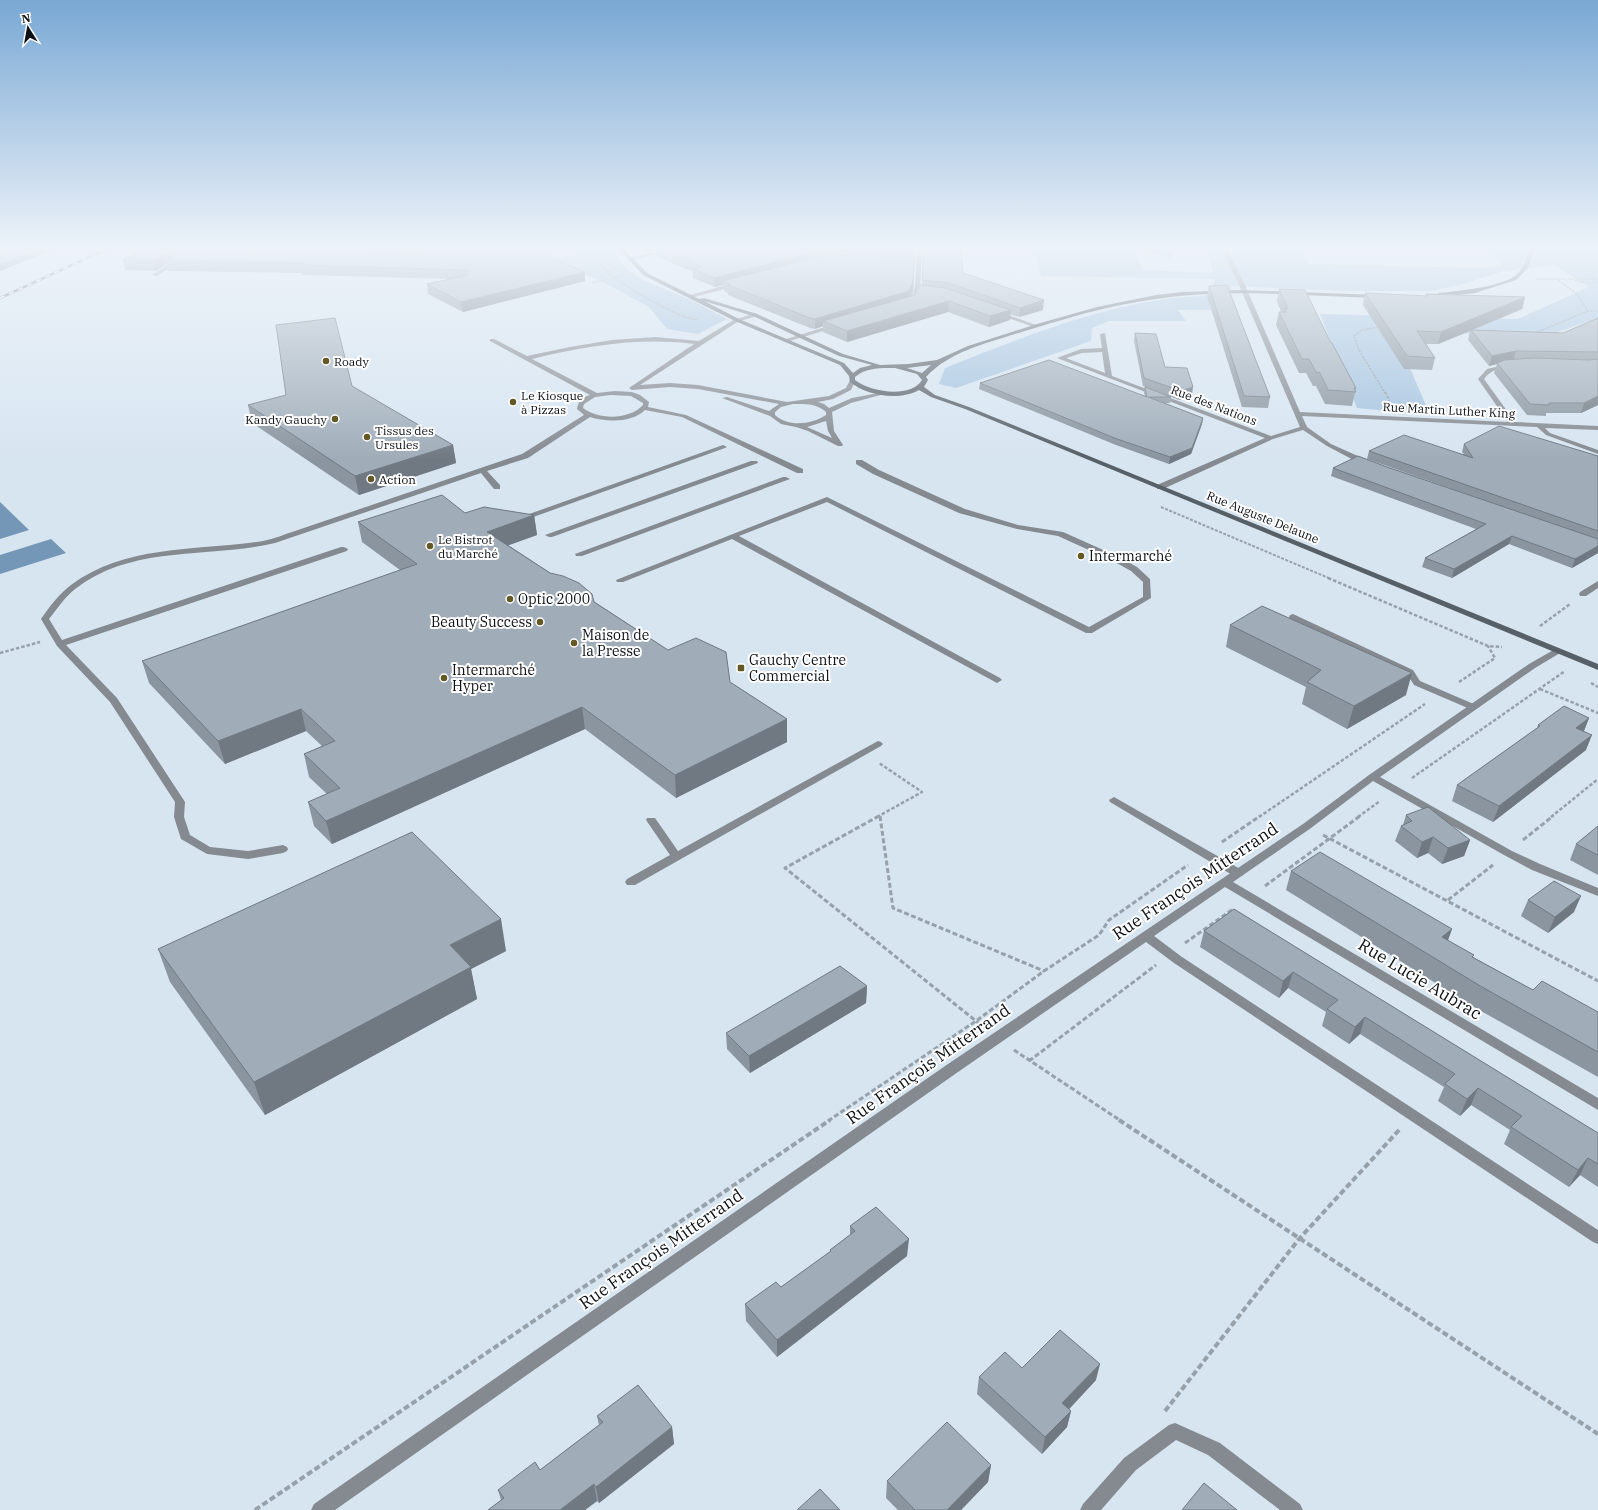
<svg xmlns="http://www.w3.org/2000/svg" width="1598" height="1510" font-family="'IBM Plex Serif',serif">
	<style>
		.green { fill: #a4c3df }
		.water { fill: #7497b7 }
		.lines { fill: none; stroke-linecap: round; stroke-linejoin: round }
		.path-far4 { stroke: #96a1aa; stroke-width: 1.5; stroke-dasharray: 2.5 1; stroke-linecap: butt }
		.path-far3 { stroke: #96a1aa; stroke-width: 2; stroke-dasharray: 3 1.5; stroke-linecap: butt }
		.path-far2 { stroke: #96a1aa; stroke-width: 2.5; stroke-dasharray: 3.5 2; stroke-linecap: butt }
		.path-far1 { stroke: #96a1aa; stroke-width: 3; stroke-dasharray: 5 2.5; stroke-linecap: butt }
		.path { stroke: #96a1aa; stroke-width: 4; stroke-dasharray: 6 3; stroke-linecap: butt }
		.lane { fill: #848a8f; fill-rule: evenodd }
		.street { fill: #848a8f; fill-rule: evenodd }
		.secondary { fill: #586067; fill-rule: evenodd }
		.rail-casing { stroke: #60686f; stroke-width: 2.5 }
		.rail { stroke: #fff; stroke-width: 1.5; stroke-dasharray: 5; stroke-linecap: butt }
		.wall { fill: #8a959f; fill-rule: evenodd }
		.shaded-wall { fill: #707982 }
		.building { fill: #a0adb9; stroke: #707982 }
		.poi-dot { fill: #645825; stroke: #fff; stroke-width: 1.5 }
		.labels { text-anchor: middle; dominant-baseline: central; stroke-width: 4; stroke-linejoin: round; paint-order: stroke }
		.far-poi-label { font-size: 12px; fill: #0d1115; stroke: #fff; text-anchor: start }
		.far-street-label { font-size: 12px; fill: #0d1115; stroke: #fff }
		.poi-label { font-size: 14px; fill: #0d1115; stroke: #fff; text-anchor: start }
		.near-street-label { font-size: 17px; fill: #0d1115; stroke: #fff }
	</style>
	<rect width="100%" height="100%" fill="#d7e5f1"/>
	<path class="green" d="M1034,248H1084L1134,251L1143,270L1213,273L1206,248H1296L1310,264L1479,268L1503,266L1489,248L1546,250L1545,248H1598V318L1552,334L1395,333L1430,415L1357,408L1320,314L1518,319L1589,287L1554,265L1504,271L1459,285L1432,291H1349L1231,286L1232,310H1178L1186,321H1109L1092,328L1091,341L956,388L939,384L945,368C1013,341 1081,313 1153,301C1172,297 1192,297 1211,295L1215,279L1041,276Z
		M611,250L627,269L643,280L691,300L727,319L698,334L667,329L649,307L599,280L548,259Z"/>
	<path class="water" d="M0,502L29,530L0,539Z
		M51,539L66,553L0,574V555Z"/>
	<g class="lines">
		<path class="path-far4" d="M607,252L597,255L595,260C603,267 610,274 618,280C637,293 677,318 698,320
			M1547,256L1590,255
			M609,258L605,262L615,268
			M1536,279H1571L1581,282L1598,283
			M1577,279H1598
			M1558,280L1577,294L1588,311
			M592,283L624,276
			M1379,327L1362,330L1354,336L1359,350L1385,393
			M1535,333L1588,311H1598"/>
		<path class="path-far3" d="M1385,392L1390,401
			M1161,507L1331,579"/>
		<path class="path-far2" d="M1328,578L1488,646L1502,647
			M1540,626L1570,604
			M0,653L40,642
			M1459,682L1495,658L1488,646
			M1591,683L1598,687
			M1540,689L1598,713
			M1412,778L1565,671
			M877,817L922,792L879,763
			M1259,817L1425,704
			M1358,817L1380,801
			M1551,817L1598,779"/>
		<path class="path-far1" d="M879,816L785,868L981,1025
			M880,816L893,908L1044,971
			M1323,835L1598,981
			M1523,840L1553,816
			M1222,842L1260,816
			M1265,886L1360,816
			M1448,900L1493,865
			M1185,943L1233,909
			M1014,1050L1121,1121
			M1029,1061L1156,965
			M828,1121L976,1021L1044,971L1099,935L1109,920L1188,865"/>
		<path class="path" d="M1119,1120L1598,1434
			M1165,1411L1299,1239L1400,1129
			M255,1510L830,1120"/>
		<path class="lane" d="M737,318L739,319V321L640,385L670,383L698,385L787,402L829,396L846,388L850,380H854L855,381L851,390L833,399L818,402L824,404L829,408L852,398L884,392V394L851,403L832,412L834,431L843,445L842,446H838L808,431L796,427L781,424L770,416L722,398L727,397L769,411L779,404L698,389L670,387L632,390L629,388L694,344C639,337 586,346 532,359L597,393L615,391L632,392L640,395L649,402L648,407L686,415L803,469V473H797L682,417L645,410C632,423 606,422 590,417L528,458L487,471L500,485V489H494L481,473L275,543C208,559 133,544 75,589C65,597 57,609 49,619L62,640L341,547H344L348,549L347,551L66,645L117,698L185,802L184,817L190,835L210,847L248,851L283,845L287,847L288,849L287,851L283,853L248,859L207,854L181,839L174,817L175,802L110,702L57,646L41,619C49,607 59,594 71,585C126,544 198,551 263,541C274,539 285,534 295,531L522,454L584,415L577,409C578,401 583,397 590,395L490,341V339H494L527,356L570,347L612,340L655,337L699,341ZM611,395L631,396L643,403V405C629,420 599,420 583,408L584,404L595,397ZM793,404C805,404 816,403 826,412V415C811,425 788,427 775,415V412L781,407ZM826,421L828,431L832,438L807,427Z
			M723,445L727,447L725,448L525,520H519L518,518Z
			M856,460H862L879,470L965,509L1018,525L1063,532L1119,557L1137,567L1150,579L1151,598L1092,633H1086L827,502L739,536L1000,678L1002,680L997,683L732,539L623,582H617L616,580L827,497L1089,627L1143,597V582L1131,571L1113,561L1058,536L1017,529L959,513L873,474L856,464Z
			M751,461H757L758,463L552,537H549L545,535Z
			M783,477H786L790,479L582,556H576L575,554Z
			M1293,614L1413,670L1420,681L1476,705L1478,707L1476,709H1470L1414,685L1407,674L1290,619L1289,617L1290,615Z
			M878,741L881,742L883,744L881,746L635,885H627L625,882L627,879L670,855L646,820L647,818H655L678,851Z
			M1114,797L1242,870L1244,873L1242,876H1234L1110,802L1109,800Z"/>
		<path class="street" d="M199,248H205L184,258L157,276L152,275L180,256Z
			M675,248H684L630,260L627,258Z
			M916,248H922L920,292L914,304L907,303C918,296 916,261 916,248Z
			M1221,248H1227L1245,285L1300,412L1508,422L1478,379L1487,369L1509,364L1512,366L1511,367C1500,369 1491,369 1484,379L1515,422L1598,426V430L1545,428L1550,433L1598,450V454L1546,435L1537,427L1302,416L1307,427L1331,444L1369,461V465H1363L1327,446L1303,430L1273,439L1163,489H1157V485L1265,438L1057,358L1081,349L1102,348L1100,334L1105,333L1112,376L1271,436L1300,427L1239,285ZM1102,352L1105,373L1066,358L1082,353Z
			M737,282L740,284L739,285L690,298L687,296Z
			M996,312H1000L1039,326L1034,327L996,314Z
			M755,313L757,314V316L737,322L734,320Z
			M835,324L838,326L837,327L786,342L783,340Z
			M1598,581V588L1586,596H1580L1579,594L1580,592Z
			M1557,648L1561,651L1560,653L1535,668L1380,777L1512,851L1540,864L1598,888V896L1532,870L1504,855L1373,781L1311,828L1233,882L1598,1098V1110L1225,887L1154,936L1182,957L1598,1230V1244L1593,1242L1174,963L1146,942L958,1072L335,1510H311L314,1504L948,1064L1303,824L1369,775L1529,664Z
			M1175,1423L1220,1443L1300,1504L1303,1510H1280L1208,1455L1176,1440L1136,1470L1101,1510H1080L1083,1504L1124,1458L1169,1425Z"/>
		<path class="secondary" d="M618,248H623L647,273L699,299L704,298L757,314L843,354L880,365L908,364L937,360L968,346L1037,324L1097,307L1156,295L1183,292L1239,290L1379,295V297L1377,298C1304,296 1229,288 1156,299C1108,305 1061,320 1015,334C984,344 949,352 926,377L928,380L924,387L935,395L969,407L1598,664V670L965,409L931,397L919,390C899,401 867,396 850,382L849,376L840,365L735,321L643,275ZM704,301L753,316L839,356L872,365L860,368L853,373L844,363L739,319ZM931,365L922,373L907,368ZM895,368L917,374L922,380C910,399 871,392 855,380V377C867,367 881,368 895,368Z
			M1530,248H1536L1527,269L1516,280L1475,293L1439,297L1436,295L1439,293C1458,291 1502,287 1516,275C1524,268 1527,258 1530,248Z"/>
		<g class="rail-casing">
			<path id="rail" d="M0,298L109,248"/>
		</g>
		<use href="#rail" class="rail"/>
	</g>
	<path class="wall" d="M202,248H533H528L585,281L463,312L428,294L427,284L450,279L303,275L302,273L167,271L166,264L156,271L125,270L123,260L203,251Z
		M638,248H915L913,292L911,296L915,295L922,285L923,248H961L963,273L1043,310L1019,317L1010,314V320L989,327L948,312L847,342L823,332V326L815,329L810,328L728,295V293L724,291L723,285L715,287L693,278V272L656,256V250L648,252ZM847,253L849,254V255H837Z
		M1137,248H1174L1171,258Z
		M1209,286L1270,397L1268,408L1242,407L1207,296Z
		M1279,289L1331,343L1356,388L1352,406L1325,404L1316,386H1313L1306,373H1299L1276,325L1279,312H1281L1277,301Z
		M1365,293L1425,296L1426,294L1525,297L1522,309L1473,330L1563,333L1598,318V405L1581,413H1546V416L1527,415L1494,373L1497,364L1489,366L1468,340L1470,331L1438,344H1426L1435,358L1432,370L1404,369L1363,305Z
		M1135,333L1165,367L1192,395L1179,400L1143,386L1134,341Z
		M980,383L1145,396L1144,393L1145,387L1171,397L1170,403H1165L1203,418L1202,424L1191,454L1169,464L1116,445L979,389Z
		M352,386L453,445L456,463L359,495L252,423L248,405Z
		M1464,444L1598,456V553L1572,568L1509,544L1452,578L1422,567L1425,558L1476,529L1331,476L1333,468L1387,467L1498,505L1367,459L1369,451L1464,454L1462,452Z
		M465,513L534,515L537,535L508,545L668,650L730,682L787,719V742L676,798L585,729L332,844L314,826L308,802L327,794L309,777L304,754L322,746L306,731L225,764L149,683L142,661L400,570L362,542L358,522Z
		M1230,625L1406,695L1347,729L1302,704L1306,687L1226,647Z
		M1589,718L1584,731L1586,750L1493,822L1452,801L1457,785L1537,728L1538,725Z
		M1406,815L1470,840L1464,856L1442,864L1428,853L1417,858L1395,841L1401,826L1403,825Z
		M1598,826V875L1570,860L1576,844Z
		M1291,871L1452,929L1448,940L1473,957L1533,990L1598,1012V1077L1474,1007L1286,890Z
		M1528,900L1574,912L1548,933L1521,916Z
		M1234,909L1598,1133V1187L1580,1175L1569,1187L1504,1144L1510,1130L1471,1105L1460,1116L1438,1101L1444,1087L1360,1034L1349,1044L1322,1026L1326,1012L1288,988L1279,998L1200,947L1204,931Z
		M158,949L506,951L471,969L477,999L265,1115L170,982Z
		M867,986L866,1003L750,1073L727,1049L726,1033Z
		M850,1226L907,1256L777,1357L746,1321L745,1304L781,1287L830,1252V1250L850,1235Z
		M1022,1368L1096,1380L1069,1409L1071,1411L1067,1427L1042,1454L977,1394L979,1377Z
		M597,1416L672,1427L674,1444L599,1503L597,1501L585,1510H488L501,1500L498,1490L540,1470L599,1425Z
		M991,1465L988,1482L961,1510H898L886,1498L887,1481Z"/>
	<path class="shaded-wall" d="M3,248H19L0,254V249Z
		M43,248H57L0,271V265Z
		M173,248H195L165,261L166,264L156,271L153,261Z
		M409,248H473L402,258L400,249Z
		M648,248H656V250L648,252Z
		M831,248H847V253L729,283L723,281V285L715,287L714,278Z
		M1173,248H1174L1171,258L1173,249Z
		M915,257L913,292L909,301L823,321V326L815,329V319Z
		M585,272V281L463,312L461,302Z
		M1525,297L1522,309L1471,330L1470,331L1438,344L1441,332Z
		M1044,300L1043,310L1019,317L1020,308Z
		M949,301L948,312L847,342V331Z
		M1011,310L1010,320L989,327L990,316Z
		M1516,351L1513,361L1497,363V364L1489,366L1492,356Z
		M1193,387L1192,395L1179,400L1181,391Z
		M1598,396V405L1581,413L1584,403Z
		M1203,418L1202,424L1191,454L1169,464L1170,457Z
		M453,445L456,463L359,495L355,476Z
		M534,515L537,535L490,552L487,532Z
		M1512,536L1509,544L1452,578L1454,569Z
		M1598,546V553L1572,568L1575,559Z
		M1412,673L1406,695L1347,729L1354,706Z
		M582,707L585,729L332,844L326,821Z
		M301,709L306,731L225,764L218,741Z
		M1589,718L1583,733L1576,728Z
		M787,719V742L676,798L675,775Z
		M1592,735L1586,750L1493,822L1499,806Z
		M1433,837L1428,853L1417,858L1422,842Z
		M1470,840L1464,856L1442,864L1448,848Z
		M1581,896L1574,912L1548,933L1555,917Z
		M501,919L506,951L471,969L477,999L265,1115L254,1082L450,945Z
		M1452,929L1445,948L1442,937Z
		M1293,972L1288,988L1279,998L1283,981Z
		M867,986L866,1003L750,1073L749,1056Z
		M1365,1017L1360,1034L1349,1044L1355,1027Z
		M1478,1088L1471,1105L1460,1116L1467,1099Z
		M1588,1158L1580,1175L1569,1187L1578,1170Z
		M909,1239L907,1256L777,1357V1340Z
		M1100,1364L1096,1380L1059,1420L1062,1403Z
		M1071,1411L1067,1427L1042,1454L1045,1437Z
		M672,1427L674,1444L599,1503L596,1487Z
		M991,1465L988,1482L961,1510H947Z
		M594,1484L597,1501L585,1510H560Z"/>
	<path class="building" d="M19,248H43L0,265V255Z
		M143,248H173L153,261L123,260Z
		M187,248H195L206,252L232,254L348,253L400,256L440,251L454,248H527L585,272L461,302L427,284L468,275L467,270L301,265L304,263L165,261L182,250Z
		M379,248H409L400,249Z
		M658,248H831L714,278L693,269L702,267Z
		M850,248H915V250H849Z
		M924,248H961L963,273L1044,300L1020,308L949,283L922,280Z
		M833,253L836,255L915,257L913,282L909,291L815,319L810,318L728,285L730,284L723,281Z
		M920,285L945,288L1011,310L990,316L949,301L847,331L823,321L915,295Z
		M1227,285L1270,397L1244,396L1209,286Z
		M1279,289L1305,290L1331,343H1332L1356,388H1354L1356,392L1328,390L1320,373L1316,372L1309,359H1302L1279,312H1286L1285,309H1288Z
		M1365,293L1428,296L1426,294L1525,297L1441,332L1417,331L1435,358L1407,356Z
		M335,318L352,386L453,445L355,476L248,405L286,395L276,325Z
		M1598,318V352L1516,351L1492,356L1471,330L1563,333Z
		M1135,333L1156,334L1165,367L1187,368L1193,387L1181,391L1144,378Z
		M1534,358L1589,360L1598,359V396L1584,403H1549V405L1530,404L1497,363L1505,360Z
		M1049,360L1147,397L1145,387L1171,397H1148L1203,418L1192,448L1170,457L1117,439L980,383Z
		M1499,426L1598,456V531L1369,451L1404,435L1473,458L1464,444Z
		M1358,456L1387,467L1598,539V546L1575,559L1512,536L1454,569L1425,558L1486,524L1333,468Z
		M442,495L465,513L484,507L534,515L487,532L550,573L563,576L579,583L592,594L594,602L668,650L696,638L726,652L730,682L787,719L675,775L582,707L326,821L308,802L340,788L304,754L335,741L301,709L218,741L142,661L417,564L358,522Z
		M1262,606L1412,673L1354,706L1307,682L1321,670L1230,625Z
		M1564,706L1589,718L1576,728L1592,735L1499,806L1457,785L1540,726L1538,725Z
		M1428,807L1470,840L1448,848L1433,837L1422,842L1401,826L1412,821L1406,815Z
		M1598,826V855L1576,844Z
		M412,832L501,919L450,945L471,967L254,1082L158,949Z
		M1320,852L1452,929L1442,937L1474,955L1472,957L1533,990L1542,981L1598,1012V1052L1482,987L1291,871Z
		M1554,881L1581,896L1555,917L1528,900Z
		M1234,909L1598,1133V1164L1588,1158L1578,1170L1511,1127L1522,1116L1478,1088L1467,1099L1445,1084L1455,1074L1365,1017L1355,1027L1327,1009L1338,1000L1293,972L1283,981L1204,931Z
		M840,966L867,986L749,1056L726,1033Z
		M876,1207L909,1239L777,1340L745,1304L776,1282L781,1287L831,1251L830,1250L855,1231L850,1226Z
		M1060,1330L1100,1364L1062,1403L1071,1411L1045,1437L979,1377L1005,1352L1022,1368Z
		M638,1385L672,1427L596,1487L594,1484L560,1510H488L504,1498L498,1490L535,1462L540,1470L603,1422L597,1416Z
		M947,1422L991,1465L947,1510H915L887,1481Z
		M1204,1483L1237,1510H1182Z
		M820,1489L840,1510H797Z"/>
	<linearGradient id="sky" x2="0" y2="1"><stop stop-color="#79a8d4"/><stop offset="0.54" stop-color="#edf3f9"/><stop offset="1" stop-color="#edf3f9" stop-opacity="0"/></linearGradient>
	<rect width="1598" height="459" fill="url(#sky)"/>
	<g class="poi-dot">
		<circle cx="326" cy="361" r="4"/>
		<circle cx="513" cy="402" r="4"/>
		<circle cx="335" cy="419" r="4"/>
		<circle cx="367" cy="437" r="4"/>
		<circle cx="371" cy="479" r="4"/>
		<circle cx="430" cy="546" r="4"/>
		<circle cx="1081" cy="556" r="4"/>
		<circle cx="510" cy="599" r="4"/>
		<circle cx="540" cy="622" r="4"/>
		<circle cx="574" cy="643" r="4"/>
		<rect x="737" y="664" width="8" height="8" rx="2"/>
		<circle cx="444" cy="678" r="4"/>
	</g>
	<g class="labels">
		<g class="far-poi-label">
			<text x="334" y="361">Roady</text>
			<text x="521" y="395">Le Kiosque<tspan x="521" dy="14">à Pizzas</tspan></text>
			<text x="327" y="419" text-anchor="end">Kandy Gauchy</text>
			<text x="375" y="430">Tissus des<tspan x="375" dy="14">Ursules</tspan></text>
			<text x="379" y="479">Action</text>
			<text x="438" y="539">Le Bistrot<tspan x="438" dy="14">du Marché</tspan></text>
		</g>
		<g class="far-street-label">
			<text transform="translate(1214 405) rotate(21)">Rue des Nations</text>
			<text transform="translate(1449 410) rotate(3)">Rue Martin Luther King</text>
			<text transform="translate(1263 517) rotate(22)">Rue Auguste Delaune</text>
		</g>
		<g class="poi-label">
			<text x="1089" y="556">Intermarché</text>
			<text x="518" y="599">Optic 2000</text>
			<text x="532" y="622" text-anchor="end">Beauty Success</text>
			<text x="582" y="635">Maison de<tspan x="582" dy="16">la Presse</tspan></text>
			<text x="749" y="660">Gauchy Centre<tspan x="749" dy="16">Commercial</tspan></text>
			<text x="452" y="670">Intermarché<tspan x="452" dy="16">Hyper</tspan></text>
		</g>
		<g class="near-street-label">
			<text transform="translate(1195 881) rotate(-34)">Rue François Mitterrand</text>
			<text transform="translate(1420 979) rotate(31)">Rue Lucie Aubrac</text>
			<text transform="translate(928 1064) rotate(-35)">Rue François Mitterrand</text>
			<text transform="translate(661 1249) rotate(-35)">Rue François Mitterrand</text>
		</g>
	</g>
	<g transform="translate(28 28) rotate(349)" stroke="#ffffff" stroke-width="3" paint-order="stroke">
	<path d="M0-3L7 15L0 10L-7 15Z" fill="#0d1115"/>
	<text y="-6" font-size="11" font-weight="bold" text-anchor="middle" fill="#0d1115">N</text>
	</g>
</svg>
